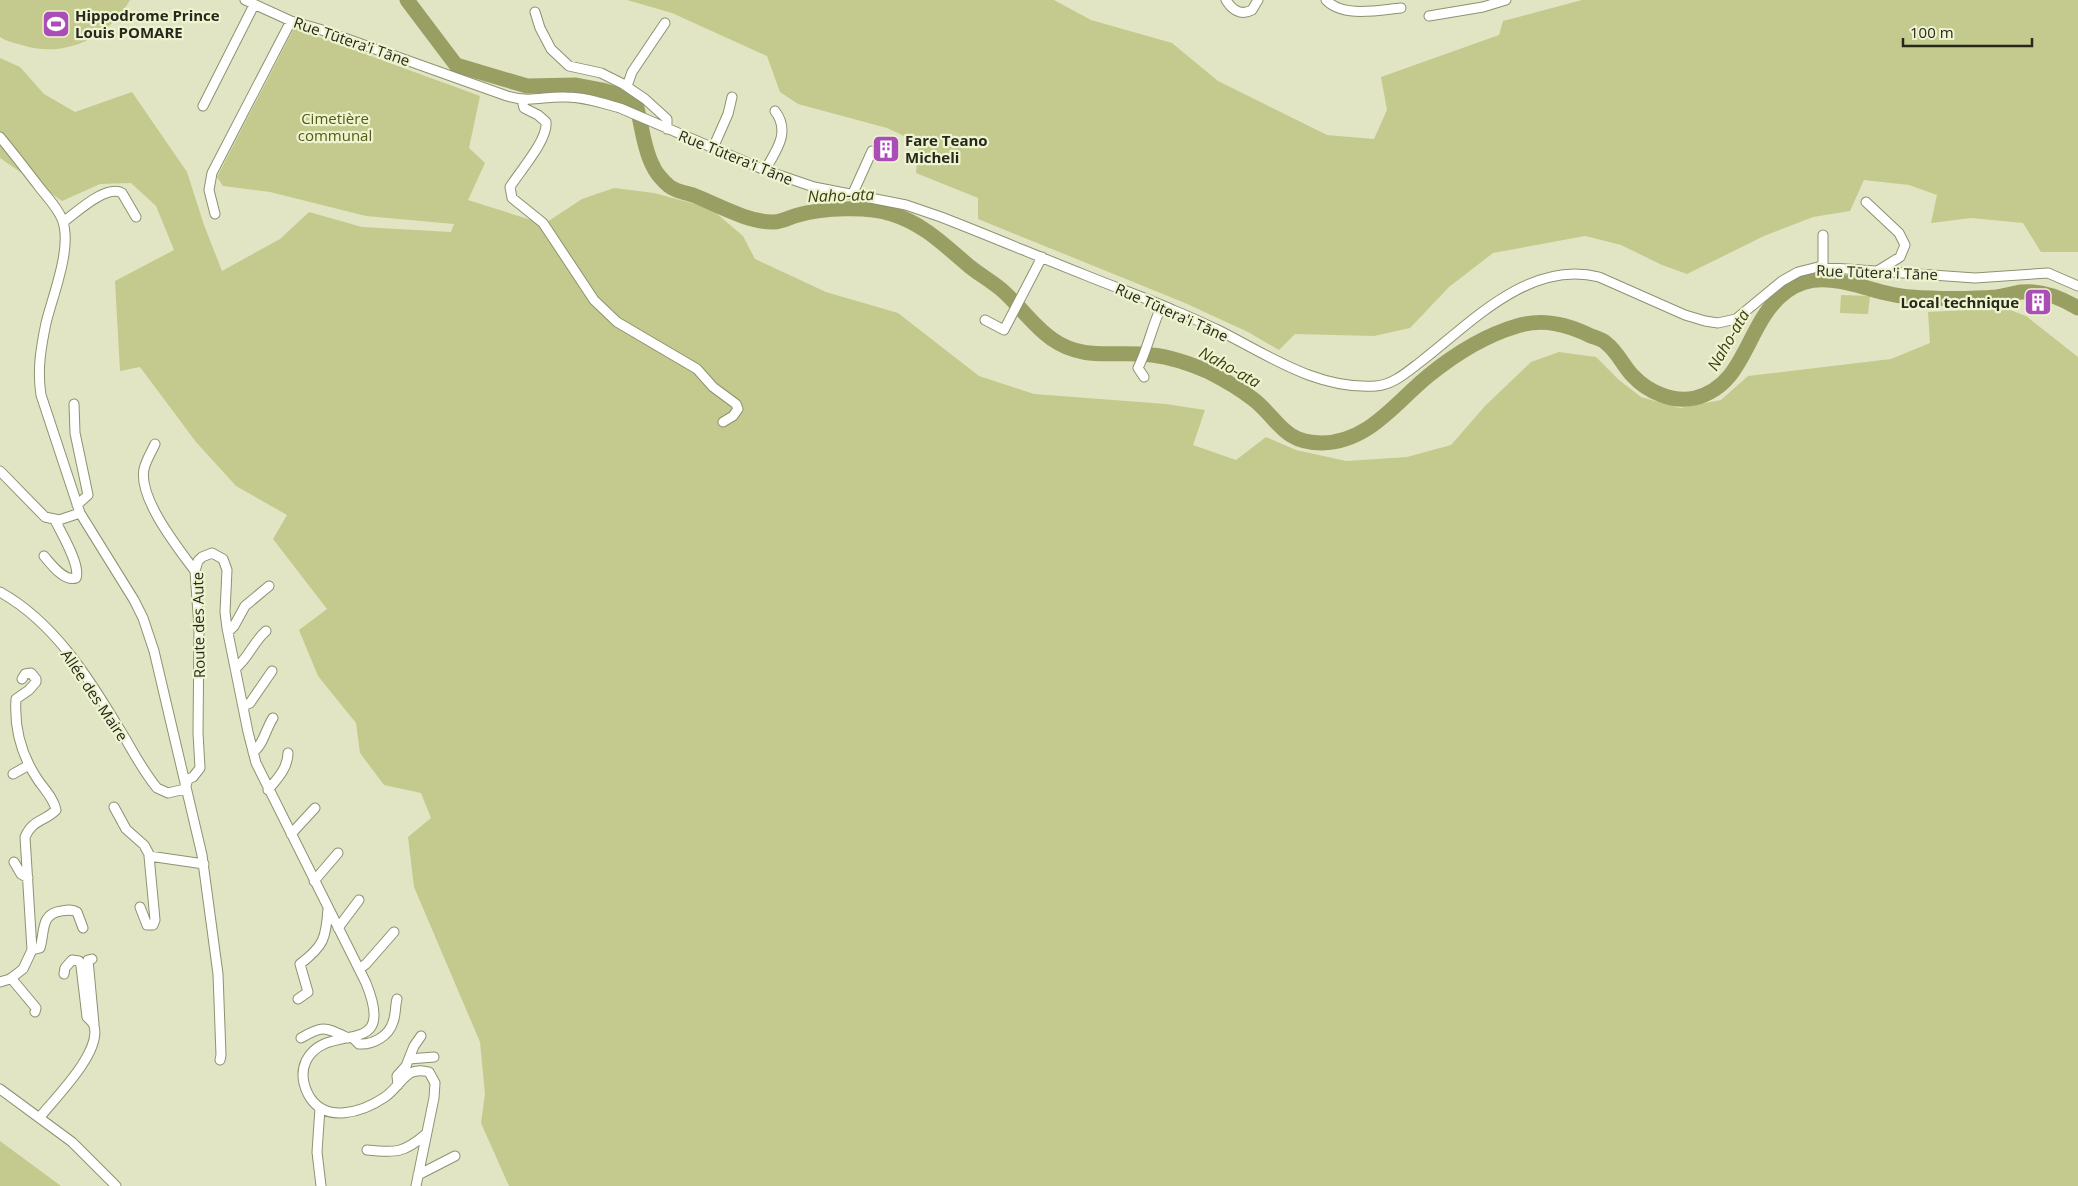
<svg xmlns="http://www.w3.org/2000/svg" width="2078" height="1186" font-family="'Open Sans',sans-serif">
	<style>
		.green { fill: #c4ca8d }
		.lines { fill: none; stroke-linecap: round; stroke-linejoin: round }
		.river { stroke: #999e63; stroke-width: 15 }
		.minor-casing { stroke: #8e9272; stroke-width: 11 }
		.minor { stroke: #fff; stroke-width: 9 }
		.labels { text-anchor: middle; dominant-baseline: central; stroke-width: 4.5; stroke-linejoin: round; paint-order: stroke }
		.poi-label { font-size: 15px; font-weight: bold; fill: #27281c; stroke: #eef3d0; text-anchor: start }
		.street-label { font-size: 15px; fill: #27281c; stroke: #eef3d0 }
		.park-label { font-size: 15px; fill: #575b17; stroke: #eef3d0 }
		.water-label { font-size: 16px; font-style: italic; fill: #3c3f10; stroke: #eef3d0 }
	</style>
	<rect width="100%" height="100%" fill="#e1e5c3"/>
	<path class="green" d="M0,0H130C109,38 63,59 22,45C14,43 6,41 0,37Z
		M627,0H1054L1091,20L1172,43L1218,81L1327,135L1374,139L1387,110L1381,77L1499,35L1503,21L1582,0H2078V252H2041L2023,223L1971,218L1931,223L1937,195L1909,185L1864,180L1850,211L1813,217L1764,236L1687,274L1662,265L1621,245L1585,236L1493,253L1449,287L1410,328L1374,336L1295,334L1279,350L1248,332L1185,303L978,219V198L916,173L919,143L887,128L798,104L780,92L767,56L672,13Z
		M294,28L480,96L469,148L485,163L468,200L544,224L582,199L614,188L654,193L710,208L743,236L755,259L826,292L898,313L979,376L1034,394L1166,404L1205,410L1193,445L1236,460L1266,437L1296,450L1346,461L1407,457L1451,445L1485,406L1531,362L1559,352L1596,357L1619,380L1641,397L1680,408L1721,400L1748,376L1891,359L1930,343L1928,312L2005,308L2026,316L2078,357V1186H509L481,1123L485,1094L480,1042L414,887L408,837L431,818L421,793L384,785L360,753L356,723L318,676L299,630L327,609L273,539L287,515L236,486L196,442L140,367L120,371L115,281L174,250L156,206L131,183L100,184L62,201L0,158V58L20,67L44,94L75,112L132,92L187,172L204,225L222,271L280,239L309,212L362,227L451,232L454,224L366,216L270,192L223,186L217,177Z
		M1841,295L1870,296L1868,314L1840,313Z
		M0,1141L61,1186H0Z"/>
	<g class="lines">
		<path class="river" d="M407,0L456,65L527,86L576,85L602,90L623,96L631,102L637,108C642,126 644,150 653,166C655,172 664,182 669,186C675,191 686,193 693,195C716,204 749,223 774,222C782,222 790,217 798,215C823,208 867,206 892,214C924,224 944,245 969,266C980,275 993,282 1003,291C1020,306 1033,326 1052,339C1084,362 1116,350 1152,355C1171,357 1191,364 1209,372C1223,379 1240,389 1253,399C1278,418 1282,443 1322,443C1369,442 1395,403 1428,376C1455,354 1483,336 1517,326C1543,318 1567,324 1591,336C1596,338 1602,339 1606,343C1618,352 1623,366 1633,376C1648,392 1673,403 1695,398C1748,385 1745,321 1787,291C1798,283 1813,279 1827,280C1856,281 1882,296 1911,297C1935,299 1972,299 1996,297C2005,296 2013,293 2022,292C2042,290 2061,298 2078,308"/>
		<g class="minor-casing">
			<path id="minor" d="M245,0L291,21L319,29L507,96C532,103 543,96 566,97C584,97 602,103 620,108L767,171L814,187L906,205L941,217C990,236 1037,256 1085,275C1114,287 1144,297 1173,310C1188,316 1203,323 1218,330C1268,355 1317,390 1376,386C1392,385 1406,373 1419,363C1469,325 1528,259 1599,277L1685,315L1705,321L1718,323L1736,319L1782,281L1798,272L1818,267L1975,278L2048,273L2078,286
				M1226,0C1232,10 1241,16 1252,10L1258,0
				M1326,0C1343,18 1379,10 1401,8
				M535,12L540,28L551,49L569,66L601,73L623,84L645,99L667,119V129
				M1429,16L1483,7L1506,0
				M627,86L632,72L665,23
				M522,100L524,108L538,115L546,122C548,140 520,171 510,187L512,198L543,223L594,300L617,322L697,369L713,387L736,404L738,409L733,416L723,422
				M203,106L254,5
				M0,137C14,154 27,171 40,188C48,198 57,207 62,219C73,247 53,294 46,323C41,347 37,370 41,395L80,513L134,600L143,618L154,651L202,855L218,974L221,1055L220,1060
				M713,148L728,114L732,97
				M765,170C776,151 791,132 775,111
				M853,193L872,151
				M1866,202L1899,233L1905,245L1900,257L1879,270
				M215,214L209,190L212,173L291,21
				M63,222C76,213 106,184 122,193L136,217
				M1823,235V267
				M985,320L1004,330L1042,257
				M1144,377L1138,368C1148,348 1152,326 1162,305
				M74,404L75,433L88,495L77,505
				M155,444C152,451 146,460 144,469C138,498 178,548 195,571
				M0,471L45,517L59,520L80,513
				M44,556C51,564 64,582 76,578C81,565 61,533 55,520
				M0,592C54,622 89,678 120,730C132,749 142,770 157,788L168,793L185,789
				M228,632L234,626L245,606L269,586
				M236,668C249,657 254,641 266,631
				M243,706L250,703L272,671
				M253,752C263,746 266,728 273,718
				M13,774L29,765
				M185,789L188,779L193,777L200,768L198,733L199,628L195,571L198,561L202,557L212,553L223,559L227,570L225,612L227,628L248,732L256,763L366,983C398,1062 327,1019 306,1061C301,1072 303,1084 308,1094C324,1125 363,1112 385,1097C395,1090 401,1079 410,1073C416,1070 422,1070 429,1072L435,1083L434,1098L416,1186
				M268,790C277,779 288,768 288,753
				M114,807L126,829L144,845L150,856
				M291,834L315,808
				M14,862L21,874L28,878
				M314,881L338,853
				M140,907L147,925H153L155,920L149,856L204,864
				M338,928L359,900
				M32,950L40,948C45,932 40,914 61,911C67,910 72,909 77,912L83,928
				M92,959L88,960L94,1024
				M359,969L366,964L394,932
				M11,978L36,1008L35,1012
				M0,982L10,979L23,969L32,950L25,837C33,819 44,822 56,810C54,799 45,790 38,780C21,755 14,729 16,699L29,690L36,682V679L31,673L25,674L22,679
				M298,999L308,992L300,964C324,946 326,938 328,909
				M301,1038C323,1025 325,1027 348,1038
				M353,1038L359,1044C373,1045 389,1036 393,1022C396,1015 395,1006 397,999
				M409,1059L434,1057
				M398,1085L397,1076L406,1066L414,1046L421,1036
				M0,1089L72,1142L116,1186
				M320,1108L317,1152L321,1186
				M40,1117C55,1098 102,1052 94,1026C93,1022 90,1020 87,1017L81,966L79,961L72,960L65,968L64,974
				M367,1150C396,1153 404,1153 426,1134
				M418,1175L455,1156"/>
		</g>
		<use href="#minor" class="minor"/>
	</g>
	<defs>
		<g id="stadium-square" transform="scale(1.4375)"><rect x="-9" y="-9" width="18" height="18" rx="4" fill="#ab4db7" stroke="#eef3d0"/><path d="M0-5a6.5 5 0 1 0 0 10a6.5 5 0 1 0 0-10ZM-3.5-1.8h7v3.6h-7Z" fill="#fff"/></g>
		<g id="building-square" transform="scale(1.4375)"><rect x="-9" y="-9" width="18" height="18" rx="4" fill="#ab4db7" stroke="#eef3d0"/><path d="M-4-6H4V6H1V3H-1V6H-4ZM-2.5-4.3h1.7v1.8h-1.7ZM.8-4.3h1.7v1.8H.8ZM-2.5-1h1.7V.8h-1.7ZM.8-1h1.7V.8H.8Z" fill="#fff"/></g>
	</defs>
	<g fill-rule="evenodd">
		<use href="#stadium-square" x="56" y="24"/>
		<use href="#building-square" x="886" y="149"/>
		<use href="#building-square" x="2038" y="302"/>
	</g>
	<g class="labels">
		<g class="poi-label">
			<text x="75" y="15">Hippodrome Prince<tspan x="75" dy="17">Louis POMARE</tspan></text>
			<text x="905" y="140">Fare Teano<tspan x="905" dy="17">Micheli</tspan></text>
			<text x="2019" y="302" text-anchor="end">Local technique</text>
		</g>
		<g class="street-label">
			<text transform="translate(352 41) rotate(19)">Rue Tūtera'i Tāne</text>
			<text transform="translate(736 157) rotate(22)">Rue Tūtera'i Tāne</text>
			<text transform="translate(1877 272) rotate(2)">Rue Tūtera'i Tāne</text>
			<text transform="translate(1172 312) rotate(24)">Rue Tūtera'i Tāne</text>
			<text transform="translate(198 625) rotate(-91)">Route des Aute</text>
			<text transform="translate(95 695) rotate(56)">Allée des Maire</text>
		</g>
		<g class="park-label">
			<text x="335" y="118">Cimetière<tspan x="335" dy="17">communal</tspan></text>
		</g>
		<g class="water-label">
			<text transform="translate(841 195) rotate(-2)">Naho-ata</text>
			<text transform="translate(1728 340) rotate(-60)">Naho-ata</text>
			<text transform="translate(1230 367) rotate(29)">Naho-ata</text>
		</g>
	</g>
	<path d="M1903 38v8h129v-8" fill="none" stroke="#27281c" stroke-width="2.5"/>
	<text x="1910" y="38" font-size="15" fill="#27281c" stroke="#eef3d0" stroke-width="4" paint-order="stroke">100 m</text>
</svg>
